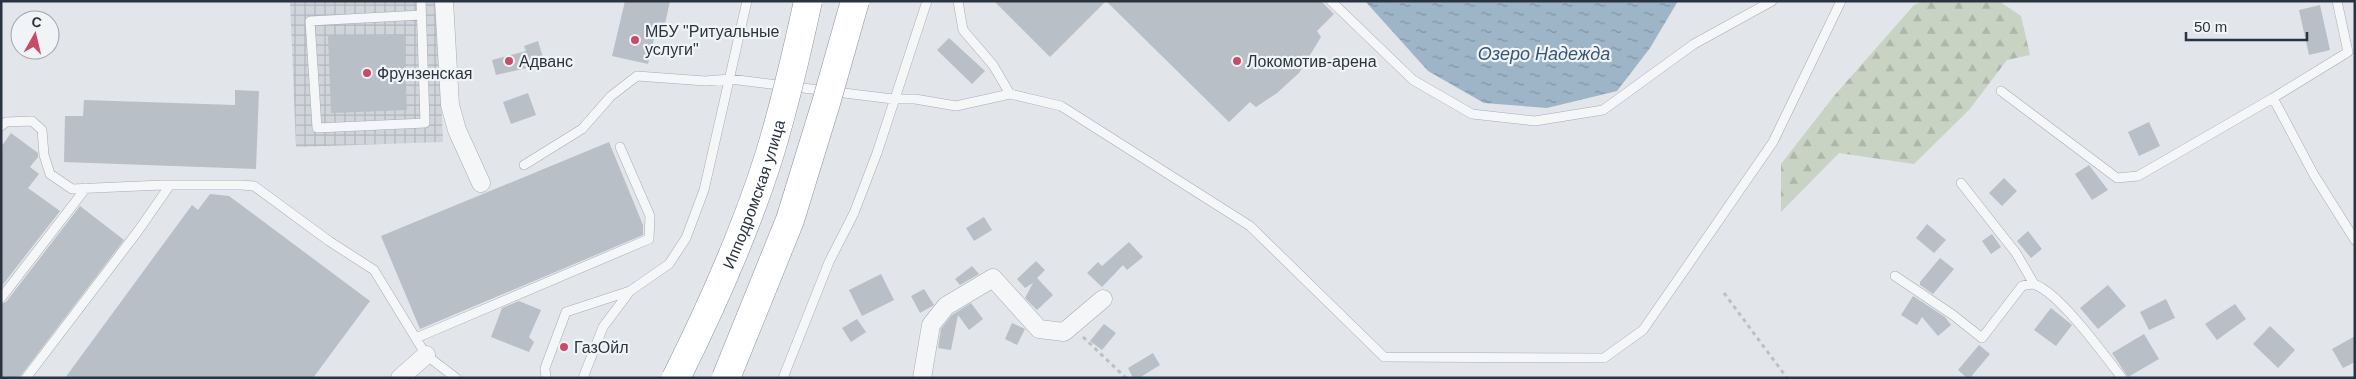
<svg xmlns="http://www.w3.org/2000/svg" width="2356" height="379" font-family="Helvetica,sans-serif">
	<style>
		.industrial { fill: url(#industrial-grid) }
		.forest { fill: url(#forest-firs) }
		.water { fill: url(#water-ripples) }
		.building { fill: #b9bfc6 }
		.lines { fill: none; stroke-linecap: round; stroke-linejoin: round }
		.service-casing { stroke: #a7acb4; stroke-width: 10 }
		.minor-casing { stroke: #a7acb4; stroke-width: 19 }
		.path { stroke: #bbc0c5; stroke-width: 3; stroke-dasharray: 4 4; stroke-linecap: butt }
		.service { stroke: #f4f6f8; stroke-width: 9 }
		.minor { stroke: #f4f6f8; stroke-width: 18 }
		.trunk-bridge-casing { stroke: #8a94a0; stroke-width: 29; stroke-linecap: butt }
		.trunk-bridge { stroke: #fff; stroke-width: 28 }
		.poi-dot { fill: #c94c67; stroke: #f1f4f7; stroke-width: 2 }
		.labels { text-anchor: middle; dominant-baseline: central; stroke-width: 4.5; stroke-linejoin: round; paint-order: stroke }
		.poi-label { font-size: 16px; fill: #2a3441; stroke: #f1f4f7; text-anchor: start }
		.street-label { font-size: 16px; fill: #2a3441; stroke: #f1f4f7 }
		.water-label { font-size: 18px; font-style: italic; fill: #365573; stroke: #f1f4f7 }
	</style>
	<defs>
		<pattern id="industrial-grid" width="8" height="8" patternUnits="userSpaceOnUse" patternTransform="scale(1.25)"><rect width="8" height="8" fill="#d0d4db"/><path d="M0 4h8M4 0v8" fill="none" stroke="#b3b7bd"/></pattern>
		<pattern id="forest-firs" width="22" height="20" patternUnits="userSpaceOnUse" patternTransform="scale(1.25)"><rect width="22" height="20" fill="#c8d3c3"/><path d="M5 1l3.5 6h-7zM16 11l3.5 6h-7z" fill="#acb6a9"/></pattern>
		<pattern id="water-ripples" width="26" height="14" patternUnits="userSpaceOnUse" patternTransform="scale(1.25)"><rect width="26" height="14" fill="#9eb5c8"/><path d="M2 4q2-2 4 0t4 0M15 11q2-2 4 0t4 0" fill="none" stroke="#8194a4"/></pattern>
	</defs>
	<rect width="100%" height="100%" fill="#e2e5ea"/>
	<path class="industrial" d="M290,1H437L443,142L296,147Z"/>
	<path class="forest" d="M1923,1H1999L2021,16L2030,55L2007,60L1969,110L1914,164L1839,153L1781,212V164L1834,96L1914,5Z"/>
	<path class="water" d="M1365,1H1678L1650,48L1617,91L1547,108L1484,103L1428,71Z"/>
	<path class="building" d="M625,1H670L665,24L658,22L648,64L612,56Z
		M994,1H1106L1050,57Z
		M1106,1H1321L1334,14L1317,31L1321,37L1299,73L1277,93L1256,107L1250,102L1229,122Z
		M2320,5L2330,50L2309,55L2299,10Z
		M404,34L407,110L331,113L328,36Z
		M949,38L985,71L972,84L937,50Z
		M538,41L545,64L496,75L492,60L526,51L524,46Z
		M235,90L259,91L256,169L64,162L65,116H83L84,100L235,105Z
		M528,93L536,115L511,124L503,102Z
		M2149,122L2160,146L2139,156L2128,132Z
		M11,133L38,153V157L30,167L39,174L28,188L60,211L1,287V147Z
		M609,142L643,225V235L420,329L381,236Z
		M2089,165L2108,190L2092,200L2075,174Z
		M2004,178L2017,191L2002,206L1989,193Z
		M210,194L229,196L370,301L313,378H65L192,205L198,210Z
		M80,206L124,240L19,378H1V304L6,302Z
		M984,217L992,230L974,241L966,228Z
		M1927,224L1946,240L1934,253L1916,238Z
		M2028,231L2042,249L2031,258L2017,241Z
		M1992,234L2001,247L1991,254L1982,241Z
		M1129,242L1143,257L1127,270L1123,265L1102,287L1087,273L1098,262L1102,266Z
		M1940,258L1954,269L1933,294L1920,285V282Z
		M1036,261L1045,270L1037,278L1053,295L1037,310L1025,298L1033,283L1025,288L1017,279Z
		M972,266L979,274L960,285L955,279Z
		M881,274L894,300L862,316L849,290Z
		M2108,285L2126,306L2098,329L2080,308Z
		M924,289L934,305L920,313L911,296Z
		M1913,296L1945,317L1951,325L1938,336L1922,317L1917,325L1901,315Z
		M2166,299L2175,318L2149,330L2140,312Z
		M519,301L541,310L529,337L534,342L529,352L491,337L502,308Z
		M971,303L983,319L969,330L958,315L951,350L938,348L941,329L952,315Z
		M2235,304L2246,319L2217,340L2205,324Z
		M2051,308L2072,325L2056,346L2034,330Z
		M857,319L866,332L851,342L842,328Z
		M1012,323L1025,329L1017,345L1005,339Z
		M1104,324L1116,333L1102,350L1090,341Z
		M2270,326L2295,350L2278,368L2253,344Z
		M2144,334L2159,359L2128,377L2112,353Z
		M2355,336V362L2343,368L2332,349Z
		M1979,345L1990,354L1970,378H1967L1958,370Z
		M1153,353L1160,365L1139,378H1133L1128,368Z"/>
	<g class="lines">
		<g class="service-casing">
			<path id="service" d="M958,1L963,30L993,65L1010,94
				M1331,1L1413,80L1472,114L1535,121L1603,110L1694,44L1772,1
				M2337,1L2348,52L2273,98L2314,175L2355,240
				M421,15L310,21L317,128L425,123L421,1
				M2001,91L2117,178L2138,176L2273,98
				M1,126L6,122L32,121L42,130L44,155L50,174L72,189L162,185H241L254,186L329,241L374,270L426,355L456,378
				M524,165L582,129L611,96L637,76L705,81L730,79L893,99H915L956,106L1010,94L1061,106L1250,226L1384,357L1604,358L1643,330L1773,142L1841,1
				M1961,183L2016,253L2034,284
				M1895,276L1953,315L1982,338L2022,286C2026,285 2032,283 2036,285C2061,295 2104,355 2122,378
				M1,298L86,188
				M416,338L649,239L650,216L620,147
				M26,378L138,231L170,185
				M546,378L545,368L566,312L630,291
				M583,378L603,327L630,291L669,264L686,238L704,190L747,1
				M783,378L829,262L854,213L877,153L927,1"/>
		</g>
		<g class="minor-casing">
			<path id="minor" d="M444,1L450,105L457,130L481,183
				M400,378L426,355
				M922,378L931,325L946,306L993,278L1039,329L1064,332L1103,299"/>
		</g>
		<path class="path" d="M1724,293L1787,378
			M1083,337L1126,378"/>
		<use href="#service" class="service"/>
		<use href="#minor" class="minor"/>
		<g class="trunk-bridge-casing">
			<g id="trunk-bridge">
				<path id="s1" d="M676,378C712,306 746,230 770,153C785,103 797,52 808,1"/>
				<path d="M726,378L790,220L826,103L855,1"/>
			</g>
		</g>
		<use href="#trunk-bridge" class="trunk-bridge"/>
	</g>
	<g class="poi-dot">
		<circle cx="635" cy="40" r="5"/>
		<circle cx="509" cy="61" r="5"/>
		<circle cx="1237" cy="61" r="5"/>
		<circle cx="367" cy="73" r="5"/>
		<circle cx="564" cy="347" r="5"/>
	</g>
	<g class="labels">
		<g class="poi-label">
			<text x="645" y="31">МБУ "Ритуальные<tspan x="645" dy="18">услуги"</tspan></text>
			<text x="519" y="61">Адванс</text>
			<text x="1247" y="61">Локомотив-арена</text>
			<text x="377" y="73">Фрунзенская</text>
			<text x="574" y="347">ГазОйл</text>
		</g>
		<g class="street-label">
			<text stroke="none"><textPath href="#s1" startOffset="200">Ипподромская улица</textPath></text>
		</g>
		<g class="water-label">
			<text x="1544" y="54">Озеро Надежда</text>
		</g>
	</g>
	<rect width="2356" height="379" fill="none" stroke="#2a3441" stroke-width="5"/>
	<g transform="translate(35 35) rotate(8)"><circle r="24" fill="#f1f4f7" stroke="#a1a7ae"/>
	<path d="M0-4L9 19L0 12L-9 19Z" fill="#c94c67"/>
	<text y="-8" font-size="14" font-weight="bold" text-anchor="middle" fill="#2a3441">С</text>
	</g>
	<path d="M2186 32v8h121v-8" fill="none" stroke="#2a3441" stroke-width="2.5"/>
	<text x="2194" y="32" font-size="15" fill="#2a3441" stroke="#f1f4f7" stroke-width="4" paint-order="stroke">50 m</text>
</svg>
